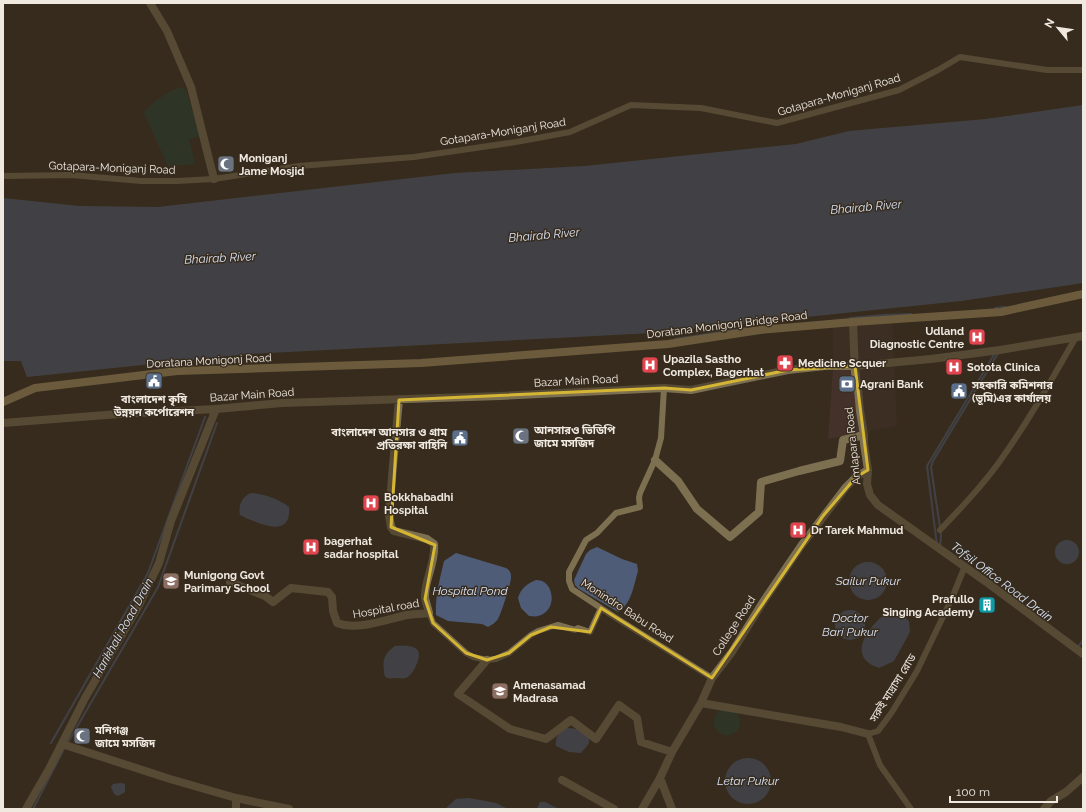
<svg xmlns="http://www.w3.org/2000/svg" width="1086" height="812" font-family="Raleway,'Noto Sans Bengali',sans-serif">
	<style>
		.commercial { fill: #44312a }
		.built { fill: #433420 }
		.green { fill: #254034 }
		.water { fill: #4f5c77 }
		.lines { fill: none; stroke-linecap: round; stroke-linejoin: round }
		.stream { stroke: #4f5c77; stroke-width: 2 }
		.minor { stroke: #7d7051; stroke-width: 6 }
		.tertiary { stroke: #7d7051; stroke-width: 8 }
		.secondary { stroke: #aa9563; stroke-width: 8 }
		.marked { fill: none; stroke: #d5b534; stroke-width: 3; stroke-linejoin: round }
		.labels { text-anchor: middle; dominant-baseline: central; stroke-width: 3; stroke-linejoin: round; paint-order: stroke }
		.street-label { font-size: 11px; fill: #f0e9e0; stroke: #372c1e }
		.poi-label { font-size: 11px; font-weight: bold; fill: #f0e9e0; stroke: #372c1e; text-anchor: start }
		.water-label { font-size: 12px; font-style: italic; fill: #d8e3f7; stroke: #372c1e }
	</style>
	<rect width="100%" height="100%" fill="#372c1e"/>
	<path class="commercial" d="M892,314L897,426L828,439L833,368V318Z"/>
	<path class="built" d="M973,332H983L984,344H973V340H970V335L973,334Z
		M950,360H958L959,374L951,375Z"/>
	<path class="green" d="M182,87L186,90L200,136L189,139L195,164L168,166L144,113C149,104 172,89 182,87Z
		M714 722a13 13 0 1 1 26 0a13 13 0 1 1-26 0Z"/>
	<path class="water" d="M1083,105V283L961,301L652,333L248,354L27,377L21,361H3V198L79,206L158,207L455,173L585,166L796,144L849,131L986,119Z
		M251,493C264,494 279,499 289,507C292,541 255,522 240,515C238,505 242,497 251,493Z
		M1055 552a12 12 0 1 1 24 0a12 12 0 1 1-24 0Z
		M597,547L622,559L637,564L638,571C634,585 631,605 618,612L579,589L575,585L574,580L586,554L590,550Z
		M456,553L506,568C509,570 511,572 511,576C512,581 501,614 498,619C496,622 492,625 488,627L482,624L448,621L436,615C435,597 440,578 444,561Z
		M849 581a19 19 0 1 1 38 0a19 19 0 1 1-38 0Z
		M536,580C554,579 559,611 538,616C536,617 532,616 529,616L521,608L518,598C521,588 527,584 536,580Z
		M835 625a15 15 0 1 1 30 0a15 15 0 1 1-30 0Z
		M889,611L903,615L909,621L910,632L894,661L879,668C844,657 870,624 889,611Z
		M395,646C402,646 418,644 419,654C419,661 413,675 406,678C403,679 400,678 397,678C393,678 390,679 387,678C384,676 384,673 384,670C382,659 386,652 395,646Z
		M566,728C574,728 591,731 589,742C588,746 583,750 581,753L569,752L556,746C555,738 558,732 566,728Z
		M725 781a23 23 0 1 1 46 0a23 23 0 1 1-46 0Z
		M121,783L125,784V792L118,796L114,794L111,787L113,784Z
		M469,798L496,803L508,809H445L456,799Z
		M540,802H545L559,809H537Z"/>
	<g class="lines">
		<path class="stream" d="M995,308L1005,307
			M850,318L884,315L911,314
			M675,339L746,328
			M1000,350L933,461L931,467L941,534L940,549L879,504L871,494L868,484V471L864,444L865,435L860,410L859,372L853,366L928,360Z
			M937,545L927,466L995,353
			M1078,647L1083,640
			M51,743L148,573L205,417
			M67,744L158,587L217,423
			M33,809L65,747
			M293,809H295"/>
		<path class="minor" d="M3,176L71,175L141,181H177L214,179L299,166L414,157L516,142L570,132L631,105L701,108L777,123L899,90L938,70L960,57L1047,70H1083
			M664,388L661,438L655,460L640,493L639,498L640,507L616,513L597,533L586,540L569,572V581L572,589L616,618L712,678
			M940,530C961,508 982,486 1000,461C1028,422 1052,379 1076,337
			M429,613L433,623L466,653L473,657L487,660L496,659L509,653L531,635L538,631L551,627L558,625L575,630L578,628L590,632L601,608
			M911,809L880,765L868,734L878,731L892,712L917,671L952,598L965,566"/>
		<path class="tertiary" d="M150,3L167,31L191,87L214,179
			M853,322L855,373L858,389L860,411L864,435V444L868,470L867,484L870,495L878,505L989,584L1083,654
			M3,423L119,414L216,409L282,403L500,396L664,388L691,390L788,370L825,366H855L931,359L1000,350L1083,336
			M655,460L678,481L697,509L730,537L759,512L761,482L799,471L840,461L843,440L864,435
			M230,582L265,596L273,602L291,588L328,592L332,597L333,611L337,623C357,631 387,619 407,615C414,614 422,614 429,613C428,608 426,603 425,598C424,580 436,563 434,544L427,539L394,531L391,527L389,515L393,465L399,400
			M487,660L458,694L510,729L546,739L571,720L596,739L619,705L637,718L641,742L672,752
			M701,703L841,727L868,734
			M62,744L170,779L236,798L289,809
			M660,778L672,809
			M562,780L614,809
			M26,809L49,769L85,698L139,605L159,563L171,521L216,409
			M236,809V798
			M642,809L660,778L672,752L701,703L712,678L732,652L763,602L801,546L846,487L856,477L868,470
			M1044,809L1051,801L1066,792L1083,777"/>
		<path class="secondary" d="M3,402L35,388L177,371L421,363L668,344L760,330L853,322L1001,312L1083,294"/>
	</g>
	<path d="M0 0H1086V812H0ZM855,366L868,470L856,477L823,516L712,678L601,608L590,632L551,627L531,635L509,653L487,660L466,653L433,623L425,599L435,545L391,527L399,400L664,388L691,390L788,370Z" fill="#372c1e" fill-opacity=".55" fill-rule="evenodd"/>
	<path class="marked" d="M855,366L868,470L856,477L823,516L712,678L601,608L590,632L551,627L531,635L509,653L487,660L466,653L433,623L425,599L435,545L391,527L399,400L664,388L691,390L788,370Z"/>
	<defs>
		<g id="mosque-square" transform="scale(0.9)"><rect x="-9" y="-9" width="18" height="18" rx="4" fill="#6b7280" stroke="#372c1e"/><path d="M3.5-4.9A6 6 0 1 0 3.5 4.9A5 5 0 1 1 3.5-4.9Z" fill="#fff"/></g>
		<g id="hospital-square" transform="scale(0.9)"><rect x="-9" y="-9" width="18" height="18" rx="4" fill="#e0444e" stroke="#372c1e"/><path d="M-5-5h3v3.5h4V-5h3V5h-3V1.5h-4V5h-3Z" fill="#fff"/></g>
		<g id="pharmacy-square" transform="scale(0.9)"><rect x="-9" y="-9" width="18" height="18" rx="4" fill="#e0444e" stroke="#372c1e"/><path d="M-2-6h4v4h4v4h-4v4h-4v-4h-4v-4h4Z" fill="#fff"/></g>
		<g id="civic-square" transform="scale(0.9)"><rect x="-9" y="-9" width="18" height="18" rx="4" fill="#5c6f8a" stroke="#372c1e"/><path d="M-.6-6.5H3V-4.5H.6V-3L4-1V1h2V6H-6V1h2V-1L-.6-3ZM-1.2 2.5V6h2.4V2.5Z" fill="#fff"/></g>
		<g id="bank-square" transform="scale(0.9)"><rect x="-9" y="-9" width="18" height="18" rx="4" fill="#5c6f8a" stroke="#372c1e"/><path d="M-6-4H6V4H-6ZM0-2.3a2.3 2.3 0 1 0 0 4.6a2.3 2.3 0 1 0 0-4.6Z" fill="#fff"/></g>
		<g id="school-square" transform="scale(0.9)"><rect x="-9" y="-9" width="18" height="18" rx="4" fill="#8d6e63" stroke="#372c1e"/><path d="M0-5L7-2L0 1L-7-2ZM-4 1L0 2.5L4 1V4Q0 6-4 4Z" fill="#fff"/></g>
		<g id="building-square" transform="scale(0.9)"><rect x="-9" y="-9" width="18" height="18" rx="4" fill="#0f9aa8" stroke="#372c1e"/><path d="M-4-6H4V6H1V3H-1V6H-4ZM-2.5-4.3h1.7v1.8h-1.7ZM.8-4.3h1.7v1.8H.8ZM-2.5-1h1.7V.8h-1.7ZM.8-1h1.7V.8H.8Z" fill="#fff"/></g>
	</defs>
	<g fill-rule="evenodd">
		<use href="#mosque-square" x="226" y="164"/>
		<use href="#hospital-square" x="977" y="337"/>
		<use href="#pharmacy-square" x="785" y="363"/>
		<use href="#hospital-square" x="650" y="365"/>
		<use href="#hospital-square" x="954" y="367"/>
		<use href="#civic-square" x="154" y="381"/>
		<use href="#bank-square" x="847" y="384"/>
		<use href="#civic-square" x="959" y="391"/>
		<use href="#mosque-square" x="521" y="436"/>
		<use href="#civic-square" x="460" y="438"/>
		<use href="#hospital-square" x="371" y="503"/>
		<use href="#hospital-square" x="798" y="530"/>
		<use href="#hospital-square" x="311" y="547"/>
		<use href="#school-square" x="171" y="581"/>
		<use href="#building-square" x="987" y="605"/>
		<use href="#school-square" x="500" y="691"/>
		<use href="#mosque-square" x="82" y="736"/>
	</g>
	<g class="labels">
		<g class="street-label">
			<text transform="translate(839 95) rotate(-16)">Gotapara-Moniganj Road</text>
			<text transform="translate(503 132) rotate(-9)">Gotapara-Moniganj Road</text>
			<text transform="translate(112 168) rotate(2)">Gotapara-Moniganj Road</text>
			<text transform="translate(727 325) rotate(-7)">Doratana Monigonj Bridge Road</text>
			<text transform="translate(209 361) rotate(-3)">Doratana Monigonj Road</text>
			<text transform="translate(576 381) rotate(-3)">Bazar Main Road</text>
			<text transform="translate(252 395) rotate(-4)">Bazar Main Road</text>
			<text transform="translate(853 446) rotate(-96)">Amlapara Road</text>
			<text transform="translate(386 609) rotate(-10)">Hospital road</text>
			<text transform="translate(627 611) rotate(33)">Monindro Babu Road</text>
			<text transform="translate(734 626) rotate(-57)">College Road</text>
			<text transform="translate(893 688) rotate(-58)">সরুই মাদ্রাসা রোড</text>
		</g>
		<g class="poi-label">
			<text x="239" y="158">Moniganj<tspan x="239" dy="13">Jame Mosjid</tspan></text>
			<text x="964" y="331" text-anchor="end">Udland<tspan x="964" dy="13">Diagnostic Centre</tspan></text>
			<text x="663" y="359">Upazila Sastho<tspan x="663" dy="13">Complex, Bagerhat</tspan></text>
			<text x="798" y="363">Medicine Scquer</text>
			<text x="967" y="367">Sotota Clinica</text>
			<text x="860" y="384">Agrani Bank</text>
			<text x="972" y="385">সহকারি কমিশনার<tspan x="972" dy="13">(ভূমি)এর কার্যালয়</tspan></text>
			<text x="154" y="399" text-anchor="middle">বাংলাদেশ কৃষি<tspan x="154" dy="13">উন্নয়ন কর্পোরেশন</tspan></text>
			<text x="534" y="430">আনসারও ভিডিপি<tspan x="534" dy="13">জামে মসজিদ</tspan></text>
			<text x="447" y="432" text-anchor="end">বাংলাদেশ আনসার ও গ্রাম<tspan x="447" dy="13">প্রতিরক্ষা বাহিনি</tspan></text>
			<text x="384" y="497">Bokkhabadhi<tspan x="384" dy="13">Hospital</tspan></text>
			<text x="811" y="530">Dr Tarek Mahmud</text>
			<text x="324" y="541">bagerhat<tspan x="324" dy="13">sadar hospital</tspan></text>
			<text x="184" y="575">Munigong Govt<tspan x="184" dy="13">Parimary School</tspan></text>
			<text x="974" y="599" text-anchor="end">Prafullo<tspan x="974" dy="13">Singing Academy</tspan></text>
			<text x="513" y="685">Amenasamad<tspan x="513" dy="13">Madrasa</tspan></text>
			<text x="95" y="730">মনিগঞ্জ<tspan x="95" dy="13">জামে মসজিদ</tspan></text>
		</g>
		<g class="water-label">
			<text transform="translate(866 207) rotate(-5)">Bhairab River</text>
			<text transform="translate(544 235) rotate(-5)">Bhairab River</text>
			<text transform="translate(220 258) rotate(-3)">Bhairab River</text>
			<text x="868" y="581">Sailur Pukur</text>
			<text transform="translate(1002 582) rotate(37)">Tofsil Office Road Drain</text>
			<text x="470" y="591">Hospital Pond</text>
			<text x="850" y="618">Doctor<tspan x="850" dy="14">Bari Pukur</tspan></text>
			<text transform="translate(123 628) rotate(-61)">Harikhali Road Drain</text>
			<text x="748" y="781">Letar Pukur</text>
		</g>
	</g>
	<rect width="1086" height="812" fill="none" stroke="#f0e9e0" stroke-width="8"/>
	<g transform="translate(1058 28) rotate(299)" stroke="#372c1e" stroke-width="3" paint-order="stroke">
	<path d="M0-3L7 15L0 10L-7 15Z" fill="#f0e9e0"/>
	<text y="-6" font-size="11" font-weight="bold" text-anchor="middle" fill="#f0e9e0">N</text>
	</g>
	<path d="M950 796v6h107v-6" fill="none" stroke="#f0e9e0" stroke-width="2"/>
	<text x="956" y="796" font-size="12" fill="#f0e9e0" stroke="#372c1e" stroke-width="3" paint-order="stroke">100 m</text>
</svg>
